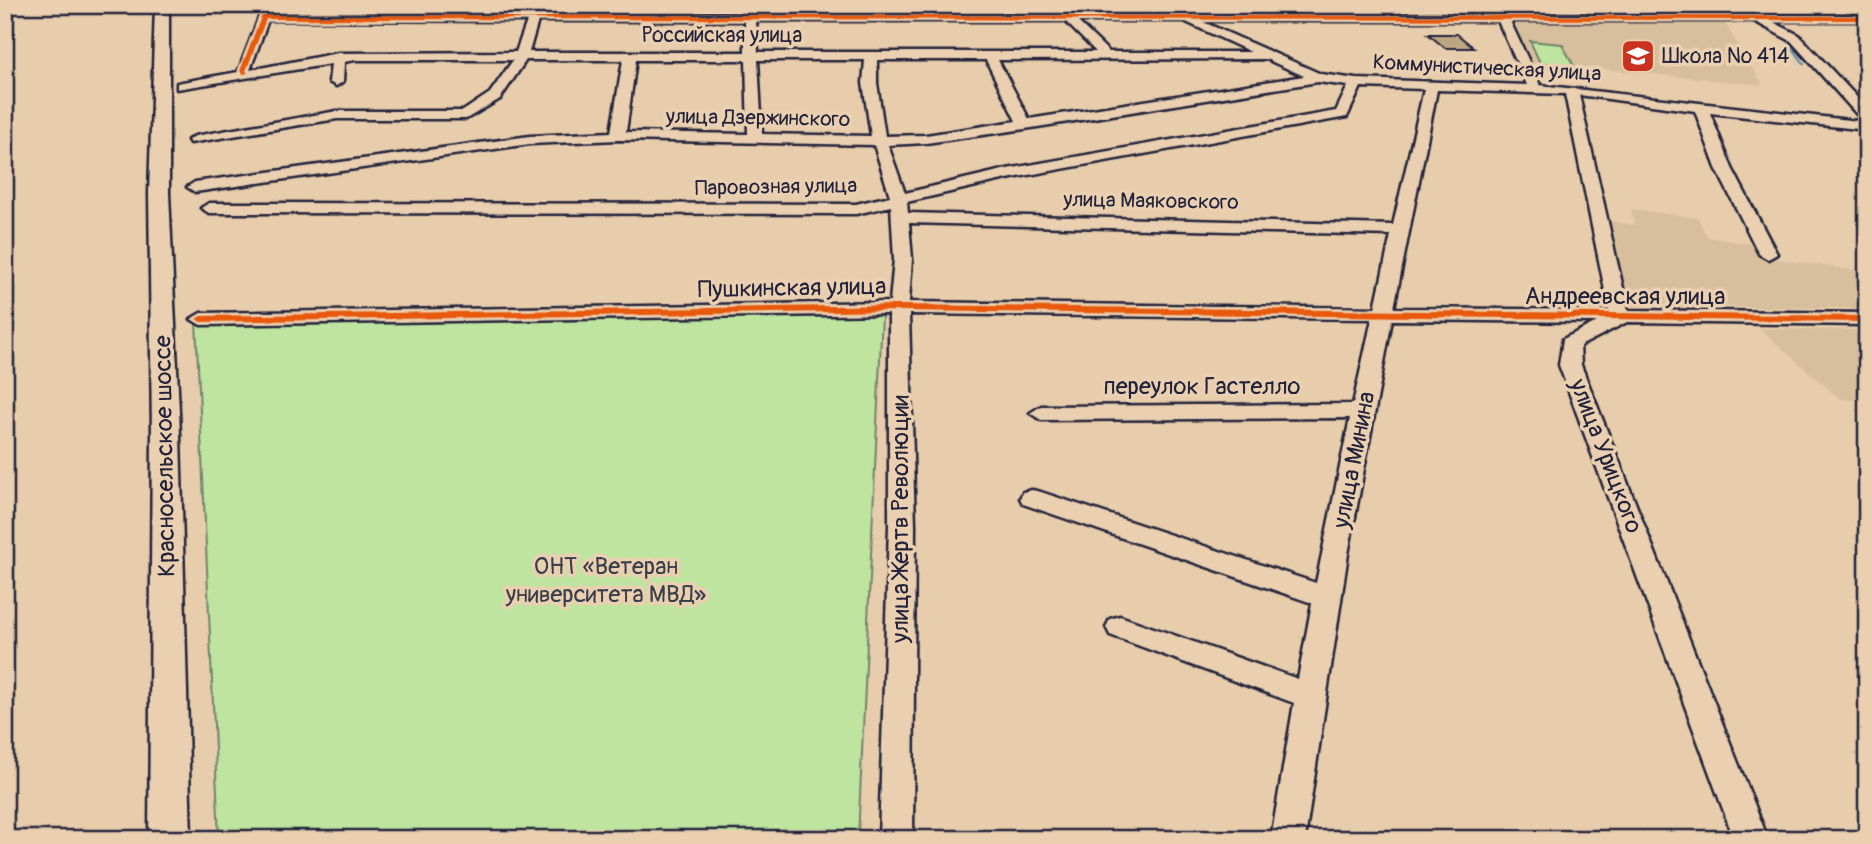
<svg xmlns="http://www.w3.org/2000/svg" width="1872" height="844" font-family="Pangolin,sans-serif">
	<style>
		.built { fill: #d7be9d }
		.green { fill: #bee49f; stroke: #70836d; stroke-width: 2 }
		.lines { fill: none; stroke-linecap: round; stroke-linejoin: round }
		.stream { stroke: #6892ac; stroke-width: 2.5 }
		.building { fill: #bfa683; stroke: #22223b; stroke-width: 2 }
		.minor-casing { stroke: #22223b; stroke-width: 5 }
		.major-casing { stroke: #22223b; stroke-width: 5 }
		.minor { fill: #ead0b1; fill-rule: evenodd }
		.major { fill: #ead0b1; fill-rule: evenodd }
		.rail-casing { stroke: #22223b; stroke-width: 4.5 }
		.rail { stroke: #ead0b1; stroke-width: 2.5; stroke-dasharray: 7; stroke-linecap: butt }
		.cycleway-casing { stroke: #ead0b1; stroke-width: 5 }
		.cycleway { fill: #e8590c; fill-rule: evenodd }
		.labels { text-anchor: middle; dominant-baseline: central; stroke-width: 7; stroke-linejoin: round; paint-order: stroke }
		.far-street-label { font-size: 21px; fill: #22223b; stroke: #ead0b1 }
		.far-poi-label { font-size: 21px; fill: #22223b; stroke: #ead0b1; text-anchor: start }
		.street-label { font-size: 24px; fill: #22223b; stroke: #ead0b1 }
		.park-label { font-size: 24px; fill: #393f4a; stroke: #ead0b1 }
	</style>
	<rect width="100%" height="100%" fill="#e7cdab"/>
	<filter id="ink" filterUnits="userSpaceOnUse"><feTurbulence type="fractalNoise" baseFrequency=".0143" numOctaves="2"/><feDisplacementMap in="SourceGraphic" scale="14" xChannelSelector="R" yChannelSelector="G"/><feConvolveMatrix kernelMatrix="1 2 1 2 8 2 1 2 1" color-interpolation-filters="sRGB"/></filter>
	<g filter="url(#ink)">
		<path class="built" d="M1511,19L1723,20L1763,85L1533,62Z
			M1631,209L1698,218L1707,237L1752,244L1761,257L1867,272V308L1628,306L1609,221L1634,225Z
			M1760,329L1867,330V401L1840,399Z"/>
		<path class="green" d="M1530,41L1562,44L1574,66L1540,63Z
			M882,315L858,839H219L196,321Z"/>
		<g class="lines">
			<path class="stream" d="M1647,15H1684
				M1787,15H1809
				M1751,21L1783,37
				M1790,44L1804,64"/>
		</g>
		<path class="building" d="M1428,34H1457L1474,48H1445Z"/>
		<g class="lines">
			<g class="minor-casing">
				<path id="minor" d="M750,13L1867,15V21H1771L1799,35L1867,108V121L1862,120L1791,41L1754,21H1510L1540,85L1867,122V130L1710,113L1732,168L1777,254L1768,259L1759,254L1716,168L1695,111L1579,95L1628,310L1867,313V325L1627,322L1580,346L1581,365L1768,839H1734L1559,365L1563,339L1597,322L1392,320L1348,554L1305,839H1271L1294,703L1110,635L1106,627L1110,619L1120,616L1298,679L1312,603L1023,504L1020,498L1023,492L1032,490L1041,492L1316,583L1350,418L1041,420L1030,413L1041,406L1353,404L1372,319L909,314L915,526L913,839H879L889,526V314L201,325L191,319L201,313L890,302L894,259L891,206L856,214L209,213L201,208L209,203L856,204L890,196L874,145L618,140L530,144L195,192L187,187L195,182L530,136L611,132L623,60H526L500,99L466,119H337L190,143L188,140L195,136L337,111H463L490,93L513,60H355L344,62L343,82L336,86L329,82L331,64L177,89V83L238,72L260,15ZM268,20L527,21L516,52L338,53L250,70ZM538,21H745V52H529ZM756,21H1065L1096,52H758ZM1077,21H1184L1251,52H1109ZM1201,21H1498L1527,85L1356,79L1321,74ZM1266,59L1304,76L1029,119L998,60ZM636,60H746L748,134L626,132ZM758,60H865L863,83L871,136L762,134ZM877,60H986L1016,121L926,135L885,136L877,83ZM1318,82L1348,86L1336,111L1007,169L905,193L888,145L926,143L1025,129ZM1361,87L1424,89L1393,225L908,213L907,202L1007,179L1347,117ZM1437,90L1565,94L1609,310L1394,308ZM909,223L1391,235L1375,308L909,302L912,259Z"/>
			</g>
			<g class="major-casing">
				<path id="major" d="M155,5H169V193L180,434L191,839H149L152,434L149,193Z"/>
			</g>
			<use href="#minor" class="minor"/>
			<use href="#major" class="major"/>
			<g class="rail-casing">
				<path id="rail" d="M262,5L1867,8"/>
			</g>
			<use href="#rail" class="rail"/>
			<g class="cycleway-casing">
				<path id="cycleway" d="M264,15L1867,16V20L266,19L246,71L248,73L243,74L240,71L261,17Z
					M899,305L1867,316V322L899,311L201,322L196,319L201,316Z"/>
			</g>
			<use href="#cycleway" class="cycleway"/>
		</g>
	</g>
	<defs>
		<g id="school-square" transform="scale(1.75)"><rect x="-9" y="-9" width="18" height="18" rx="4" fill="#c8321e" stroke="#ead0b1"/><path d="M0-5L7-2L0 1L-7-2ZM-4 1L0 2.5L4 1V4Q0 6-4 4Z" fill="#fff"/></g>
	</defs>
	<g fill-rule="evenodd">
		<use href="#school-square" x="1638" y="56"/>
	</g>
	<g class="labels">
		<g class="far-street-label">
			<text x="722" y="35">Российская улица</text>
			<text transform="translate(1487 68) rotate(3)">Коммунистическая улица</text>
			<text transform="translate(758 118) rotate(1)">улица Дзержинского</text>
			<text transform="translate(776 187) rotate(-1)">Паровозная улица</text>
			<text transform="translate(1151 201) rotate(1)">улица Маяковского</text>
		</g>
		<g class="far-poi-label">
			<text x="1662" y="56">Школа № 414</text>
		</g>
		<g class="street-label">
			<text transform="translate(792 288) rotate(-1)">Пушкинская улица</text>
			<text x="1625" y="296">Андреевская улица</text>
			<text x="1202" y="386">переулок Гастелло</text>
			<text transform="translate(165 456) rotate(-91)">Красносельское шоссе</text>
			<text transform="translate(1606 456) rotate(69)">улица Урицкого</text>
			<text transform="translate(1354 460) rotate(-79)">улица Минина</text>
			<text transform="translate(900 519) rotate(-90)">улица Жертв Революции</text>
		</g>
		<g class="park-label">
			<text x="606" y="566">ОНТ «Ветеран<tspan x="606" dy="28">университета МВД»</tspan></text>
		</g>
	</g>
	<rect width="1872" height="844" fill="none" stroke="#ead0b1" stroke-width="28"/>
	<rect x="14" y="14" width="1844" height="816" fill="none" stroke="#22223b" stroke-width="2.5" filter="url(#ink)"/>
</svg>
